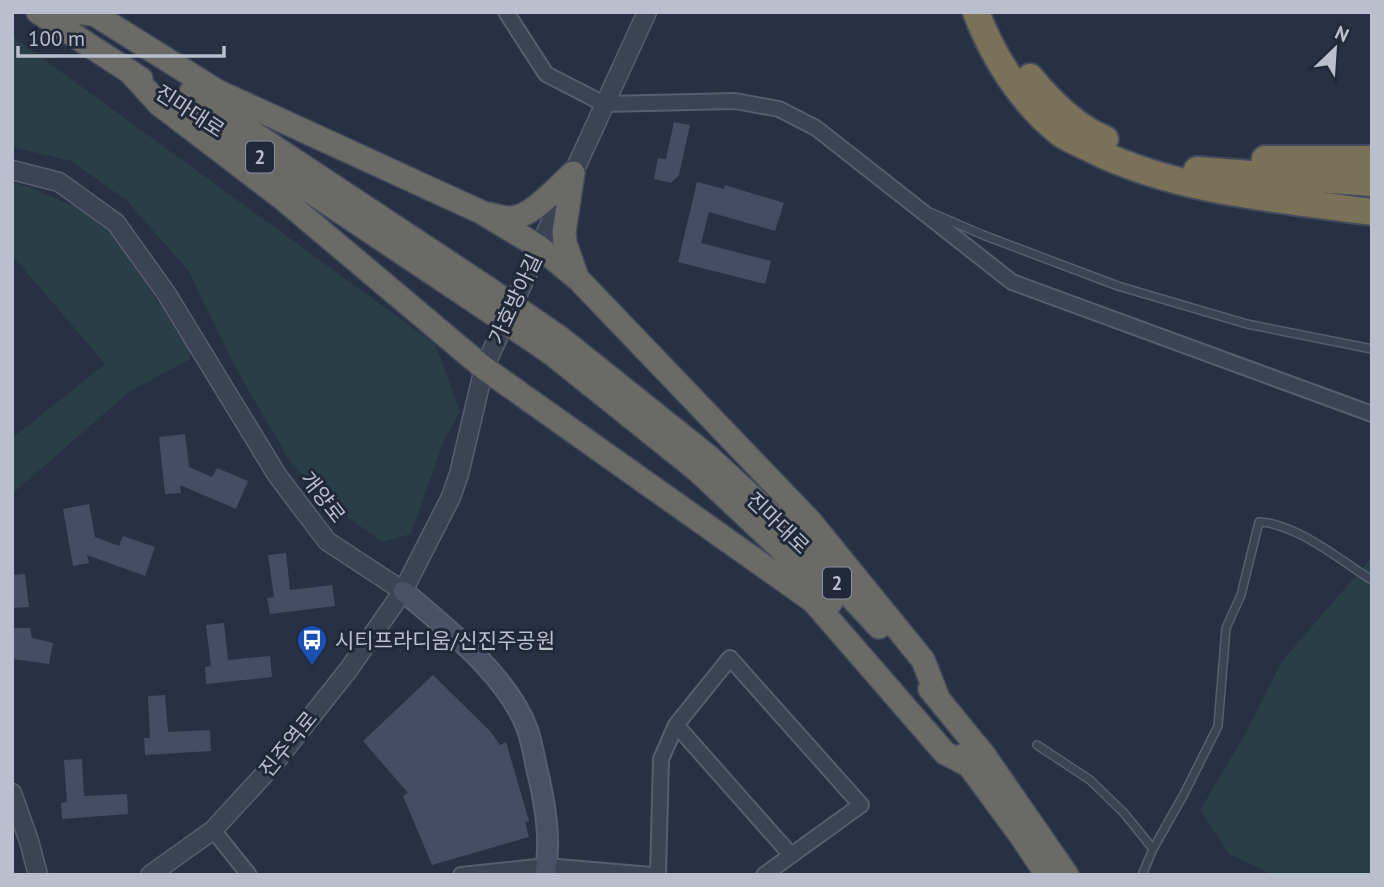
<svg xmlns="http://www.w3.org/2000/svg" width="1384" height="887" font-family="'PT Sans','Noto Sans KR',sans-serif">
	<style>
		.green { fill: #2a3e45 }
		.building { fill: #444d64 }
		.lines { fill: none; stroke-linecap: round; stroke-linejoin: round }
		.service-casing { stroke: #585e6e; stroke-width: 10 }
		.minor-casing { stroke: #585e6e; stroke-width: 18 }
		.tertiary-casing { stroke: #585e6e; stroke-width: 21 }
		.secondary-casing { stroke: #585e6e; stroke-width: 23 }
		.trunk-casing { stroke: #444b5b; stroke-width: 26 }
		.motorway-casing { stroke: #444b5b; stroke-width: 30 }
		.service { stroke: #3c4354; stroke-width: 7 }
		.minor { stroke: #3c4354; stroke-width: 14 }
		.tertiary { stroke: #3c4354; stroke-width: 18 }
		.secondary { stroke: #4a5167; stroke-width: 19 }
		.trunk { stroke: #6a6a66; stroke-width: 23 }
		.motorway { stroke: #7a7159; stroke-width: 26 }
		.trunk-bridge-casing { stroke: #444b5b; stroke-width: 26; stroke-linecap: butt }
		.trunk-bridge { stroke: #6a6a66; stroke-width: 23 }
		.labels { text-anchor: middle; dominant-baseline: central; stroke-width: 6; stroke-linejoin: round; paint-order: stroke }
		.shield { fill: #212839; stroke: #8c92a1; stroke-width: 2 }
		.shield-label { font-size: 19px; font-weight: bold; fill: #babfcd }
		.street-label { font-size: 21px; fill: #babfcd; stroke: #212839 }
		.poi-label { font-size: 21px; fill: #babfcd; stroke: #212839; text-anchor: start }
	</style>
	<rect width="100%" height="100%" fill="#283044"/>
	<path class="green" d="M12,36L435,344L460,411L443,443L411,534L382,542L346,516L292,465L234,365L188,270L126,200L71,161L12,147Z
		M12,182L32,188L78,208L108,227L190,350V359L129,392L12,494V438L105,364L12,255Z
		M1371,558L1372,875H1273L1229,854L1200,810L1244,736L1282,661Z"/>
	<path class="building" d="M674,122L690,125L679,175L671,183L654,179L658,158L666,159Z
		M697,182L724,189L725,185L784,203L775,231L709,212L701,243L771,261L765,284L678,262Z
		M185,434L189,467L212,477L217,468L248,481L236,509L180,485L181,493L165,494L159,437Z
		M89,504L95,537L119,546L123,536L155,547L145,576L87,555L89,563L73,566L63,509Z
		M286,553L290,590L332,585L335,606L270,614L267,598L274,597L268,555Z
		M25,574L29,607L12,608V575Z
		M224,623L228,660L270,656L272,677L206,684L205,667L211,666L206,625Z
		M12,628H30L32,638L53,643L49,664L12,659Z
		M433,675L490,731L500,745L506,742L529,821L525,822L529,837L432,865L403,796L408,793L363,741Z
		M165,695L168,732L210,730L211,751L145,755L144,738H150L148,696Z
		M82,759L84,796L127,794L128,814L62,819L61,803L67,802L64,760Z"/>
	<g class="lines">
		<g class="service-casing">
			<path id="service" d="M932,213L983,235L1118,286L1247,324L1372,349
				M1037,745L1090,780L1124,813L1153,849
				M1142,875L1153,849L1184,794L1218,726L1226,628L1241,595L1259,522C1296,523 1341,561 1372,580"/>
		</g>
		<g class="minor-casing">
			<path id="minor" d="M506,12L546,74L604,104L735,101L779,109L816,128L1012,282L1372,414
				M676,725L791,855
				M213,830L249,875
				M461,875L546,866L652,875
				M658,875L661,759L676,725L730,658L861,805L764,875"/>
		</g>
		<g class="tertiary-casing">
			<path id="tertiary" d="M12,170L59,182L116,223L166,293L277,475L327,541L403,591
				M12,793L29,841L38,875
				M150,875L213,830L272,766L349,669L403,591L451,497L459,474L484,368L647,12"/>
		</g>
		<g class="secondary-casing">
			<path id="secondary" d="M403,591C446,628 509,676 528,731C533,746 535,763 539,778C546,810 551,842 545,875"/>
		</g>
		<g class="trunk-casing">
			<path id="trunk" d="M38,12L141,79
				M69,12L94,14L217,91L481,212L539,247L579,280L810,521L923,660L938,698
				M129,71L159,104L282,198L484,368L813,601L945,753L970,766
				M191,92L486,287
				M196,115L480,305
				M489,214C496,216 504,218 511,218C532,217 558,186 573,173L564,232L565,243L577,277
				M559,337L709,457L791,533L879,627
				M551,353L697,470L778,546L831,602
				M930,689L984,755L1067,875
				M962,756L1021,836L1047,875"/>
		</g>
		<g class="motorway-casing">
			<path id="motorway" d="M976,12C993,57 1022,103 1060,133C1070,140 1083,145 1093,150C1178,192 1279,199 1372,212
				M1030,77C1049,100 1077,128 1105,139
				M1265,159H1372
				M1197,170L1372,183"/>
		</g>
		<use href="#service" class="service"/>
		<use href="#minor" class="minor"/>
		<use href="#tertiary" class="tertiary"/>
		<use href="#secondary" class="secondary"/>
		<use href="#trunk" class="trunk"/>
		<use href="#motorway" class="motorway"/>
		<g class="trunk-bridge-casing">
			<path id="trunk-bridge" d="M486,287L559,337
				M480,305L551,353"/>
		</g>
		<use href="#trunk-bridge" class="trunk-bridge"/>
	</g>
	<defs>
		<g id="bus-pin" transform="scale(1.575)"><path d="M0 17L-7.5 6A9.5 9.5 0 1 1 7.5 6Z" fill="#1a4fb4" stroke="#212839"/><path d="M-5-6H5V4H4V6H2V4H-2V6H-4V4H-5ZM-3.5-4V0h7V-4ZM-3.5 1.2v1.5H-2V1.2ZM2 1.2v1.5H3.5V1.2Z" fill="#fff"/></g>
	</defs>
	<g fill-rule="evenodd">
		<use href="#bus-pin" x="312" y="640"/>
	</g>
	<g class="labels">
		<g class="shield">
			<rect x="246" y="141.5" width="28" height="31" rx="5"/>
			<rect x="823" y="567.5" width="28" height="31" rx="5"/>
		</g>
		<g class="shield-label">
			<text x="260" y="157">2</text>
			<text x="837" y="583">2</text>
		</g>
		<g class="street-label">
			<text transform="translate(190 111) rotate(33)">진마대로</text>
			<text transform="translate(515 299) rotate(-65)">가호방아길</text>
			<text transform="translate(323 497) rotate(52)">개양로</text>
			<text transform="translate(778 523) rotate(44)">진마대로</text>
			<text transform="translate(288 744) rotate(-51)">진주역로</text>
		</g>
		<g class="poi-label">
			<text x="335" y="640">시티프라디움/신진주공원</text>
		</g>
	</g>
	<rect width="1384" height="887" fill="none" stroke="#babfcd" stroke-width="28"/>
	<g transform="translate(1335 49) rotate(25)" stroke="#212839" stroke-width="5" paint-order="stroke">
	<path d="M0-5L12 26L0 18L-12 26Z" fill="#babfcd"/>
	<text y="-10" font-size="19" font-weight="bold" text-anchor="middle" fill="#babfcd">N</text>
	</g>
	<path d="M18 46v10h206v-10" fill="none" stroke="#babfcd" stroke-width="3.5"/>
	<text x="28" y="46" font-size="21" fill="#babfcd" stroke="#212839" stroke-width="5" paint-order="stroke">100 m</text>
</svg>
